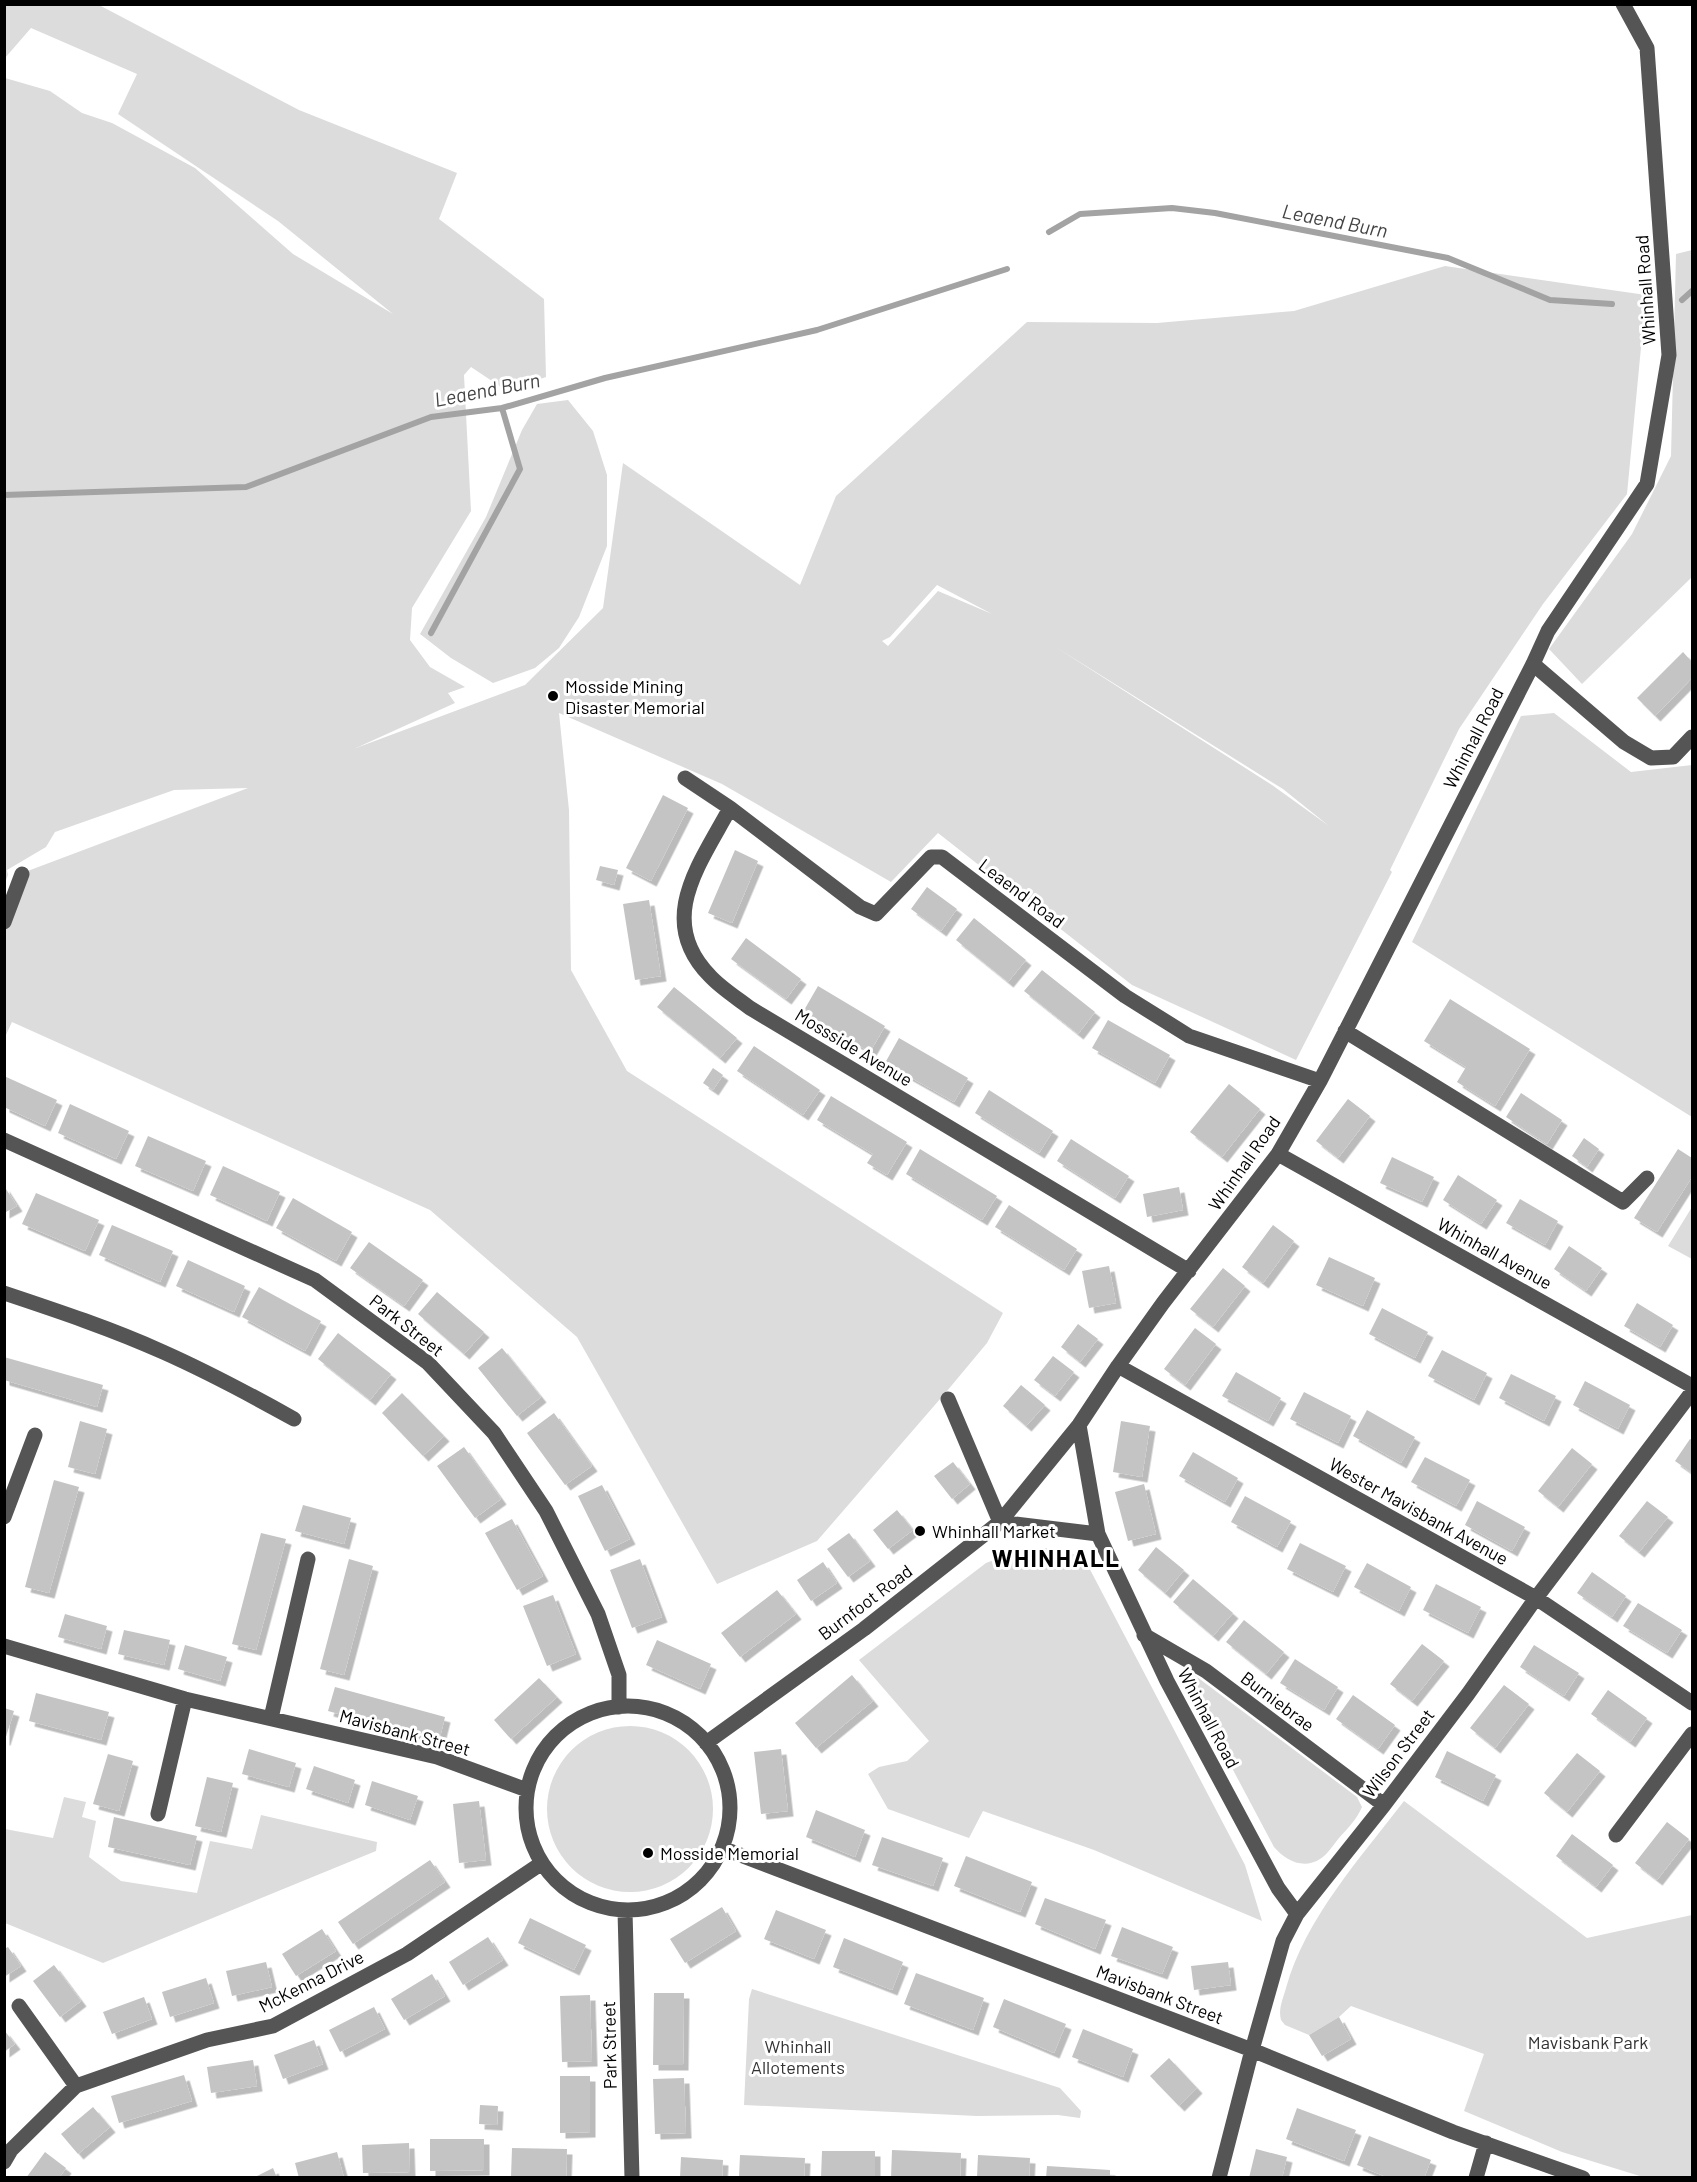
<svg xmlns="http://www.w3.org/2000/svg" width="1697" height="2182" font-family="Barlow,sans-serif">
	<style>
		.green { fill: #dcdcdc; fill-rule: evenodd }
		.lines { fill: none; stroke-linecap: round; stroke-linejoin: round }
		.stream { stroke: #a3a3a3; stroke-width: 6 }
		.building { fill: #c4c4c4; filter: url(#shadow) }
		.minor { stroke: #555; stroke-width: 15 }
		.poi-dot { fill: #000; stroke: #fff; stroke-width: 2 }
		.labels { text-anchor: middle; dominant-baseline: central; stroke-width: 6; stroke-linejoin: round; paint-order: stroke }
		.street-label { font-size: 18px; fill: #000; stroke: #fff }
		.poi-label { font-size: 18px; fill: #000; stroke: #fff; text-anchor: start }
		.park-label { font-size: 18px; fill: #333; stroke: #fff }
		.water-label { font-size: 20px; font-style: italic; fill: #444; stroke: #fff }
		.district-label { font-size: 24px; font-weight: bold; letter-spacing: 1.5px; fill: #000; stroke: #fff }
	</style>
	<defs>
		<filter id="shadow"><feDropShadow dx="5.5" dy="5.5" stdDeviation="0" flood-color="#0004"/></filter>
	</defs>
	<rect width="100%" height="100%" fill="#fff"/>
	<path class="green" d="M5,5H99L299,110L457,173L439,219L544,299L546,377L507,391L471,367L464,375L471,511L412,608L410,640L430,667L465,687L448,693L455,703L356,748L525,685L603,608L623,463L800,585L836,496L1027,322L1157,323L1294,311L1445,266L1646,295L1627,494L1543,604L1459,729L1390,870L1392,872L1296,1060L1132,985L938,833L891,882L722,784L559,713L569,810L571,970L627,1071L1003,1313L987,1343L947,1391L817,1541L717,1584L577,1337L430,1210L12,1022L5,1037V923L25,872L248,788L174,790L55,832L46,847L7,870L8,875L5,883V78L50,91L82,113L112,123L195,168L293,254L393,314L278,221L118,114L137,74L31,28L5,58ZM937,585L992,614L938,591L888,646L882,641L890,637ZM1054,646L1283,789L1329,826L1272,785Z
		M1692,250V577L1582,684L1549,649L1632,534L1671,456L1676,254Z
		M568,400L593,431L607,475V546L579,617L559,648L535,668L493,683L451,658L420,634L486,517L522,430L537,404Z
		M1554,713L1631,772L1692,765V1117L1412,942L1521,716Z
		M1692,1207V1259L1668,1246Z
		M1046,1548L1069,1552L1085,1560L1245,1865L1262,1921L1094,1850L983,1811L969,1838L888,1809L868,1774L879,1767L907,1761L929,1741L859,1660L986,1563L1021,1550Z
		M1193,1674L1357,1797L1362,1807C1357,1819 1348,1828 1339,1838C1334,1844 1327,1855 1320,1859C1303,1870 1285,1860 1274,1847L1190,1689L1187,1681Z
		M547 1809a83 83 0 1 1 166 0a83 83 0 1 1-166 0Z
		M64,1797L86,1802L82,1817L96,1821L89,1857L121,1881L197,1893L210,1841L252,1849L261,1815L377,1842L376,1851L103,1963L5,1923V1829L53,1838Z
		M1404,1801L1587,1938L1692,1915V2177H1643L1562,2152L1464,2111L1484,2054L1351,2006L1339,2017L1309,2035L1285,2025L1281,2020C1278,2009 1283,1999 1286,1988C1305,1919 1361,1857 1404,1801Z
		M752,1989L1060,2088L1081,2111L1080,2118L1058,2115L977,2116L744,2105L749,1999Z"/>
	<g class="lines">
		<path class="stream" d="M1049,232L1080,214L1172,208L1215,213L1448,258L1550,300L1612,304
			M1682,300L1692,291
			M4,495L246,487L431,417L502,408L605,378L817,330L1007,269
			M431,633L520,469L502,408"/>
	</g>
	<path class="building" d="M1683,652L1692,662V678L1655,716L1637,698Z
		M663,795L688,808L651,881L626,868Z
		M735,850L758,861L732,923L708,913Z
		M600,866L618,870L614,885L596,880Z
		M927,887L957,909L941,931L911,909Z
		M649,900L661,976L635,980L623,904Z
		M974,918L1026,960L1008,982L956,940Z
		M746,938L801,979L786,999L731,959Z
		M1042,970L1095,1012L1078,1034L1024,991Z
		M818,986L885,1026L870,1052L803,1012Z
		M674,987L737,1038L720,1058L657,1007Z
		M1450,999L1530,1049L1495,1106L1457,1082L1466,1067L1424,1041Z
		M1108,1020L1170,1055L1155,1083L1092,1048Z
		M899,1038L968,1078L954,1102L885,1063Z
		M754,1046L820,1090L803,1115L737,1071Z
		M713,1068L723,1075L713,1090L703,1083Z
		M4,1076L57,1100L45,1126L4,1107Z
		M1229,1084L1260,1109L1222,1157L1190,1132Z
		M989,1090L1053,1131L1039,1153L975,1113Z
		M1521,1093L1562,1120L1547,1144L1506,1117Z
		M831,1096L907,1142L887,1175L867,1163L873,1154L817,1120Z
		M1348,1099L1370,1116L1338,1158L1316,1141Z
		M70,1104L129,1131L116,1159L58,1133Z
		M148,1136L206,1161L193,1191L135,1166Z
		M1584,1138L1599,1149L1587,1167L1572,1156Z
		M1071,1139L1129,1176L1115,1198L1057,1161Z
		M920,1149L997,1196L982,1220L906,1174Z
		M1678,1149L1692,1158V1177L1657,1232L1634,1218Z
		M1392,1157L1434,1177L1422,1202L1380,1183Z
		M223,1166L280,1192L267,1221L210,1195Z
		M1458,1175L1497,1200L1481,1224L1443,1200Z
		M4,1186L17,1206L4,1213Z
		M1179,1187L1183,1210L1147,1217L1143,1194Z
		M36,1193L99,1220L85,1251L22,1224Z
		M293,1198L352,1232L336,1261L276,1228Z
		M1520,1199L1558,1221L1545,1245L1506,1223Z
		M1009,1205L1077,1249L1064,1270L995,1227Z
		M112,1225L173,1251L160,1282L99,1255Z
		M1273,1225L1294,1241L1263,1283L1242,1267Z
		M369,1242L423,1280L404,1306L350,1268Z
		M1569,1246L1602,1268L1586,1291L1554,1269Z
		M1329,1257L1375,1278L1363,1306L1316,1285Z
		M188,1260L245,1286L234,1312L176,1286Z
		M1109,1266L1116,1303L1089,1308L1082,1271Z
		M1223,1268L1245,1286L1213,1327L1190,1309Z
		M259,1287L321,1321L305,1351L242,1317Z
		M437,1292L484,1332L464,1354L418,1314Z
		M1637,1303L1673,1325L1660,1347L1624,1326Z
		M1382,1308L1428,1332L1415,1358L1369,1334Z
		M1078,1324L1098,1339L1080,1362L1061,1347Z
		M1195,1328L1216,1344L1185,1385L1164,1369Z
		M338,1333L391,1374L370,1400L318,1359Z
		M502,1348L541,1397L517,1416L478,1368Z
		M1442,1350L1487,1373L1474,1400L1428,1376Z
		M1053,1356L1074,1372L1055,1396L1034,1380Z
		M4,1357L103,1385L97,1407L4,1380Z
		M1236,1372L1281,1398L1268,1421L1222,1396Z
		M1511,1374L1556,1396L1544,1421L1499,1398Z
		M1585,1381L1630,1405L1618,1429L1573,1405Z
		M1021,1385L1045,1405L1026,1426L1003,1406Z
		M1304,1392L1351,1416L1338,1443L1290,1419Z
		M402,1393L444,1436L423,1456L382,1413Z
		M1367,1410L1415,1437L1401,1463L1353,1436Z
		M554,1413L592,1466L565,1485L527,1433Z
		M80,1421L107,1429L95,1474L68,1467Z
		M1121,1421L1150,1426L1142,1477L1113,1472Z
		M1690,1439L1692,1440V1473L1675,1461Z
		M464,1447L501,1499L475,1518L437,1466Z
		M1572,1448L1592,1464L1558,1507L1538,1491Z
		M1193,1452L1238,1478L1225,1502L1179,1476Z
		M1425,1457L1470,1480L1456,1506L1411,1482Z
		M953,1462L970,1484L952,1499L934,1476Z
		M54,1480L79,1487L49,1593L25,1587Z
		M1144,1484L1156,1534L1128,1541L1115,1492Z
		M602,1485L630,1539L605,1551L578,1496Z
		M1245,1496L1291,1521L1277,1547L1231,1522Z
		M1477,1501L1525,1527L1512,1551L1465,1525Z
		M1647,1501L1668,1517L1639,1552L1619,1536Z
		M303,1505L351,1518L344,1544L295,1531Z
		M897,1510L913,1530L888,1549L873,1530Z
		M512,1519L543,1576L517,1590L485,1533Z
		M261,1533L286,1539L256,1650L232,1644Z
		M849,1533L870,1561L848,1577L827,1549Z
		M1300,1543L1346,1566L1333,1592L1287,1569Z
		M1156,1547L1184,1570L1165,1593L1138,1570Z
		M349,1559L373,1566L344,1675L320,1669Z
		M640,1559L662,1617L632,1628L610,1570Z
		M823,1562L837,1583L811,1601L797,1580Z
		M1367,1563L1411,1587L1399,1611L1354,1587Z
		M1592,1572L1626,1596L1612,1617L1577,1593Z
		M1193,1579L1233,1613L1213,1636L1173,1602Z
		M1436,1584L1481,1607L1468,1633L1423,1610Z
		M777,1590L796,1614L740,1657L721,1633Z
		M553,1595L576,1654L547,1666L523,1606Z
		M1638,1603L1682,1630L1667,1653L1623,1626Z
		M65,1614L107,1626L101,1649L58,1637Z
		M1244,1620L1284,1652L1266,1674L1226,1642Z
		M124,1630L170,1640L164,1665L118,1654Z
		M657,1640L711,1664L700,1689L646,1665Z
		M1422,1644L1444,1661L1412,1701L1390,1684Z
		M185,1645L227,1657L220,1681L178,1669Z
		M1534,1645L1579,1673L1564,1696L1520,1667Z
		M1295,1659L1338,1687L1324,1710L1280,1683Z
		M852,1675L873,1701L816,1748L795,1723Z
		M539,1678L557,1697L511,1739L494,1720Z
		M1504,1685L1529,1704L1495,1748L1470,1728Z
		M335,1687L445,1717L439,1741L328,1711Z
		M1608,1690L1647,1718L1630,1742L1591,1714Z
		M36,1693L109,1712L101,1740L29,1721Z
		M1353,1695L1395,1725L1378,1749L1336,1719Z
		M4,1708L14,1711L5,1740H4Z
		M249,1749L296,1763L289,1787L242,1774Z
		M781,1749L788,1811L761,1814L754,1752Z
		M1447,1751L1496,1775L1483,1801L1435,1777Z
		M1577,1753L1600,1771L1567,1812L1544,1793Z
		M108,1754L133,1761L119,1811L93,1804Z
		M314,1766L355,1780L348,1803L306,1789Z
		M207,1777L233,1783L221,1832L195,1826Z
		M372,1781L418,1796L410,1820L365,1805Z
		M479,1801L486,1860L459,1863L453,1804Z
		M816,1810L865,1830L855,1857L806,1837Z
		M114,1817L197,1836L190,1865L108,1847Z
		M1667,1822L1689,1839L1657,1880L1635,1863Z
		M1572,1834L1613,1865L1596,1887L1556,1856Z
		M882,1837L943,1858L933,1886L872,1865Z
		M966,1856L1032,1882L1020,1912L954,1886Z
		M430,1860L445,1882L353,1944L338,1922Z
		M1045,1898L1106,1920L1095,1949L1035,1924Z
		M722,1907L736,1931L685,1963L670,1939Z
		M776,1910L826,1930L814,1959L764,1939Z
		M530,1918L586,1945L574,1970L518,1943Z
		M1122,1927L1173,1947L1162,1974L1111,1956Z
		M322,1929L336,1951L296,1976L282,1954Z
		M488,1937L503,1960L463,1985L449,1962Z
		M844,1938L903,1962L892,1990L833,1967Z
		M8,1947L21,1966L4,1977V1949Z
		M266,1962L272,1987L232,1996L226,1971Z
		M1228,1962L1231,1985L1194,1990L1191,1966Z
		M54,1965L81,2001L60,2017L33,1981Z
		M916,1973L984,1998L973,2030L904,2004Z
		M432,1974L445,1996L404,2020L391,1999Z
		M206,1978L214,2003L170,2017L162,1992Z
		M654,1993H684L683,2065H653Z
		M590,1995L592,2061L562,2062L560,1996Z
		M144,1997L152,2019L112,2034L103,2012Z
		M1004,1999L1066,2024L1054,2053L993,2027Z
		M374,2007L385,2029L340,2052L329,2030Z
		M1339,2017L1351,2039L1322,2056L1309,2035Z
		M1083,2029L1133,2049L1123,2077L1072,2057Z
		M4,2030L15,2044L4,2052Z
		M314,2040L323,2064L283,2079L274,2055Z
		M1169,2058L1197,2088L1179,2106L1150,2076Z
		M253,2060L257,2086L211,2093L207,2067Z
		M184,2075L192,2101L119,2123L111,2096Z
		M560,2076H590V2132L560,2133Z
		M684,2078L686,2133L655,2134L653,2079Z
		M480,2105L498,2106L497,2125L479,2124Z
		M93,2107L110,2127L78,2154L61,2134Z
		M1297,2108L1356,2130L1344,2161L1286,2139Z
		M1369,2136L1431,2160L1424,2178H1389L1357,2165Z
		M430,2139H484V2170L430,2171Z
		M409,2143L410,2172L363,2173L362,2145Z
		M512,2148L567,2149L566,2178L511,2177Z
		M1256,2149L1287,2157L1282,2178H1249Z
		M892,2150L961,2153L960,2178H891Z
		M822,2151H875V2178H821Z
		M45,2152L66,2168L59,2178H26Z
		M337,2152L344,2178H299L295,2163Z
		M740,2155L805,2158L804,2178H739Z
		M978,2155L1030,2158L1029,2178H977Z
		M681,2157L723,2160L722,2178H680Z
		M1047,2166L1110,2170V2178H1046Z
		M273,2168L277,2178H253Z"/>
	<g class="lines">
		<path class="minor" d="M1533,664L1624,742L1651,758L1673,757L1692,737
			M685,778L730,808C700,864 655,920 710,976C721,988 737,998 750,1008L1189,1271
			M730,808L860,907L876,914L931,857H942L1125,996L1189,1036L1320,1081
			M4,922L22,874
			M1345,1031L1623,1202L1647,1178
			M4,1140L315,1280L428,1363L494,1433L546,1511L598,1614L619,1675V1707
			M1278,1154L1692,1386
			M4,1293C58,1311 112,1329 163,1352C208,1372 251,1395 294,1419
			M1118,1366L1536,1598L1692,1703
			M948,1399L1000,1522L1098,1534
			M1079,1425L1098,1534L1167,1681L1278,1888L1297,1914
			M4,1517L35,1435
			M1144,1635L1206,1671L1384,1805
			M4,1646L185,1699L437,1757L527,1790
			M526 1808a102 102 0 1 1 204 0a102 102 0 1 1-204 0Z
			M271,1718L308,1559
			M706,1743L864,1629L1000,1522L1079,1425L1118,1366L1163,1303L1278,1154L1320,1081L1533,664L1548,631L1647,484L1669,355L1647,48L1623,4
			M158,1814L185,1699
			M1616,1835L1692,1734
			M722,1848L1252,2050L1453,2132L1583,2178
			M625,1911L632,2178
			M19,2006L76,2086
			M4,2162L11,2150L76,2086L207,2040L273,2026L407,1954L542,1863
			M1219,2178L1252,2050L1283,1941L1297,1914L1384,1805L1468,1694L1536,1598L1692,1392
			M1476,2178L1486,2143"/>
	</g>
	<g class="poi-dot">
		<circle cx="553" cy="696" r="6"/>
		<circle cx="920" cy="1531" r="6"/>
		<circle cx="648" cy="1853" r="6"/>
	</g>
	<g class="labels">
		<g class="street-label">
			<text transform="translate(1645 290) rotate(-94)">Whinhall Road</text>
			<text transform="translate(1473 738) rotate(-63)">Whinhall Road</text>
			<text transform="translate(1022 893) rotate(37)">Leaend Road</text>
			<text transform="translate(854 1047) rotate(31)">Mossside Avenue</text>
			<text transform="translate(1244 1163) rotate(-55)">Whinhall Road</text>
			<text transform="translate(1495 1253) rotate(29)">Whinhall Avenue</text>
			<text transform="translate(407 1325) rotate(38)">Park Street</text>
			<text transform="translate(1419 1511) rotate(29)">Wester Mavisbank Avenue</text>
			<text transform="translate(865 1602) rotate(-37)">Burnfoot Road</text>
			<text transform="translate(1278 1701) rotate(37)">Burniebrae</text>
			<text transform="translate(1209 1718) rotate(62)">Whinhall Road</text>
			<text transform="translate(405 1732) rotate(15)">Mavisbank Street</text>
			<text transform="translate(1398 1753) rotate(-53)">Wilson Street</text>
			<text transform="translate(311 1981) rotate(-27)">McKenna Drive</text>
			<text transform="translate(1160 1994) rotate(21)">Mavisbank Street</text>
			<text transform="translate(609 2045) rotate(-91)">Park Street</text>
		</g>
		<g class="poi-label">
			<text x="565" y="686">Mosside Mining<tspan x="565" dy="21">Disaster Memorial</tspan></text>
			<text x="932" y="1531">Whinhall Market</text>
			<text x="660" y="1853">Mosside Memorial</text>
		</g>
		<g class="park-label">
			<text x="1588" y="2042">Mavisbank Park</text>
			<text x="798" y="2046">Whinhall<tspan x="798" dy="21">Allotements</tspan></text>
		</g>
		<g class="water-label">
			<text transform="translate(1335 220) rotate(11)">Leaend Burn</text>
			<text transform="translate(487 389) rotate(-11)">Leaend Burn</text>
		</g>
		<g class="district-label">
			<text x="1056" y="1557">WHINHALL</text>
		</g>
	</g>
	<rect width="1697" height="2182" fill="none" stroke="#000000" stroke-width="12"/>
</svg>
